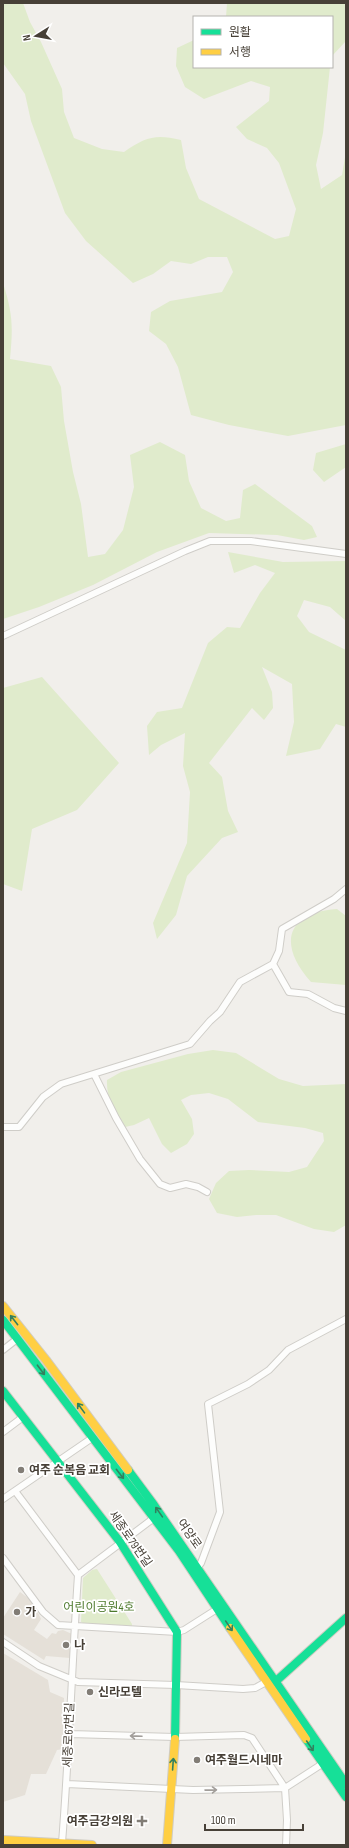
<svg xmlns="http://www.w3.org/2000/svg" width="349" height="1848" font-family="'Sofia Sans Condensed','Noto Sans KR',sans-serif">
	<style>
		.residential { fill: #e5e0d8 }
		.green { fill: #e0ebcc }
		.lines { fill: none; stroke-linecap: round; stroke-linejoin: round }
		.street-casing { stroke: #cfcdc8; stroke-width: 8 }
		.fast-casing { stroke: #d0ccc2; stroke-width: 10 }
		.slow-casing { stroke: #d0ccc2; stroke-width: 10 }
		.street { stroke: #fdfdfc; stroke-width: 6 }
		.fast { stroke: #16e098; stroke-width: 8 }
		.slow { stroke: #ffcf43; stroke-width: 8 }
		.oneway { stroke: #33805e }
		.oneway2 { stroke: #a29e9a }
		.poi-dot { fill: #827d76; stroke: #fff; stroke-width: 1.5 }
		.labels { text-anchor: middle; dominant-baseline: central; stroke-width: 3.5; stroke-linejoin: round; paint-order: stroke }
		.poi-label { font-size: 12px; font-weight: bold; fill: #474037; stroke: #fff; text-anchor: start }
		.street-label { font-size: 12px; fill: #474037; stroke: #fff }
		.park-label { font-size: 12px; fill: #4c792b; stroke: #fff }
	</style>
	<rect width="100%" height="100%" fill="#f1efeb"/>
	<path class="residential" d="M20,1592L32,1601L41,1619L34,1630L47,1639L52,1633L56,1634L58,1631L63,1630L72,1634L70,1658L46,1656L44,1660L3,1634V1618Z
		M3,1653L48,1680L50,1692L64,1698L63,1749L57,1750L46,1774H31L25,1795L3,1802Z"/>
	<path class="green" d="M3,3H23L30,22L41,42L62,89L64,112L74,138L102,149L124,152C146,137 155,134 181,140L186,168L199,199L275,239L289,236L296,209L279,163L267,148L247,139L236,127L269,101L270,87L251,81L204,99L185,87L176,66L177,48L194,40V67H330L323,133L316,165L321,189L342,175L346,151V425L288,436L229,425L191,415L178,367L166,344L149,331L151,312L170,301L222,292L233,272L227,257H208L191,264L171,261L153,274L133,283L86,241L65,213L31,121L25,94L3,63Z
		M227,3H346V41L332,56V17H226Z
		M3,283C13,314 13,327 10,359L51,366L61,387L64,421L73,472L81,504L88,557L105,554L123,530L134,487L130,455L160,442L185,455L189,481L201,508L226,521L240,518L243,490L255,484L312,526L317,537L304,540L277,535L209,533L157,552L93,585L39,607L3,619Z
		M346,444V467L324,482L313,470L316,453Z
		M228,552L283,562L346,561V621L330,607L304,600L297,616L309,632L346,650V727L336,724L320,749L286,756L294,722L292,684L262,667L272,692L273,708L264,720L252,708L209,763L222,777L228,811L238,832L222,838L187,876L176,915L157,939L153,923L187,843L190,792L183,766L185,733L161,745L149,755L147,726L157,712L182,708L208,643L227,627L240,628L260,593L275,573L255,565L234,573Z
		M42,677L119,763L77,810L32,829L22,891L3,884V688Z
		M337,909L346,916V985L311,982C278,945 285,913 337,909Z
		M213,1050L236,1053L279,1079L303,1086L346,1084V1225L334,1232L314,1229L276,1215H256L237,1217L217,1213L209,1199L216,1183L229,1171L249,1170L289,1172L307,1167L324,1141L323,1133L305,1128L258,1122L228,1099L209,1093L191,1095L181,1100L192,1119L194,1134L187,1144L171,1153L162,1144L149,1118L134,1125L125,1127C115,1112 106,1098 107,1080L121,1072L188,1054Z
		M97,1569L132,1624V1626L87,1625L81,1622L83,1578L92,1570Z"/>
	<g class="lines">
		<g class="street-casing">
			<path id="street" d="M3,636L185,551L210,541H251L346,554
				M273,964L289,992L308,994L334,1008L346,1011
				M94,1074L116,1118L140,1159L160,1184L170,1188L186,1184L198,1187L207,1192
				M3,1127H19L43,1097L61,1084L190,1044L210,1021L220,1012L240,982L273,964L279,951L282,929L334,899L346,889
				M3,1350L17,1339
				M3,1432L23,1417
				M15,1491L78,1575
				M3,1499L92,1438
				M3,1558L43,1612L58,1625L177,1632L184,1630L217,1609
				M198,1567L201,1563L220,1512L208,1404L248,1384L269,1370L288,1350L346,1319
				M3,1642L39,1666L78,1682L176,1685L243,1689L255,1688L266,1682
				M70,1734L175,1737L244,1735L252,1738L285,1788L287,1820L286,1845
				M67,1784L193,1790L285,1788L322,1764
				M62,1843C69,1754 72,1665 78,1575L154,1518"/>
		</g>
		<g class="fast-casing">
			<path id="fast" d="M3,1320L179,1551L230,1628
				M3,1391L120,1542L177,1632L175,1739
				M128,1470L154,1505L346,1784
				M275,1682L346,1618
				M306,1739L346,1797"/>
		</g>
		<g class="slow-casing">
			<path id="slow" d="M3,1306L46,1360L128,1470
				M230,1628L306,1739
				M3,1840L92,1845
				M167,1845L175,1739"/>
		</g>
		<use href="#street" class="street"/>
		<use href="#fast" class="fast"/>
		<use href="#slow" class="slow"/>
	</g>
	<defs><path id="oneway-shaft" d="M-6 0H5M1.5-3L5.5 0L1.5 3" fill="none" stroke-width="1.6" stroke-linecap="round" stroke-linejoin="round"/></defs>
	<g class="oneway">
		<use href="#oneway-shaft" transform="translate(14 1320) rotate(-128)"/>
		<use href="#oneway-shaft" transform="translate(41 1370) rotate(53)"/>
		<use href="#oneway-shaft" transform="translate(81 1408) rotate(-126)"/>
		<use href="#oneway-shaft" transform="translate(120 1474) rotate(52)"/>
		<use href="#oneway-shaft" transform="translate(159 1512) rotate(-125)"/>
		<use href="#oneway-shaft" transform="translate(229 1626) rotate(56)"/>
		<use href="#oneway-shaft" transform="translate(310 1746) rotate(56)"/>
		<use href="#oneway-shaft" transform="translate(173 1764) rotate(-86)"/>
	</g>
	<g class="oneway2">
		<use href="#oneway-shaft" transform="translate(136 1736) rotate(-178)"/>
		<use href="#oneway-shaft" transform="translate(211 1790) rotate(-1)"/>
	</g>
	<g class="poi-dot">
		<circle cx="21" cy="1470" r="4"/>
		<circle cx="17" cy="1612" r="4"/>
		<circle cx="66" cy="1645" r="4"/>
		<circle cx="90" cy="1692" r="4"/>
		<circle cx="197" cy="1760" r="4"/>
		<path d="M140 1815h4v4h4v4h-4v4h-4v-4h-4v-4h4z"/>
	</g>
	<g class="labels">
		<g class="poi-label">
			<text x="29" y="1470">여주 순복음 교회</text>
			<text x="25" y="1612">가</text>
			<text x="74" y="1645">나</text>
			<text x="98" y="1692">신라모텔</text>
			<text x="205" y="1760">여주월드시네마</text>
			<text x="133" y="1821" text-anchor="end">여주금강의원</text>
		</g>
		<g class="street-label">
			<text transform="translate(189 1534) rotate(55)">여양로</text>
			<text transform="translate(130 1539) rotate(55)">세종로79번길</text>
			<text transform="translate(69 1735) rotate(-88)">세종로67번길</text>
		</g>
		<g class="park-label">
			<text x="99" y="1607">어린이공원4호</text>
		</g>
	</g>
	<rect width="349" height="1848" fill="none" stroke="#474037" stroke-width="8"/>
	<rect x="193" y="16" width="140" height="52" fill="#ffffff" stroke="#b5b3af"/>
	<rect x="201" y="29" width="20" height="6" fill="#16e098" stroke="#b5b3af"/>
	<text x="229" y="36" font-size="12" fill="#474037">원활</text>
	<rect x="201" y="49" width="20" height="6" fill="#ffcf43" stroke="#b5b3af"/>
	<text x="229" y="56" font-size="12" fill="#474037">서행</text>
	<g transform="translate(36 36) rotate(259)" stroke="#ffffff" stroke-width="3" paint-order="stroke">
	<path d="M0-3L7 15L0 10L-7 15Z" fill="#474037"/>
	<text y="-6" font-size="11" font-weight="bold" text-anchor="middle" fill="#474037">N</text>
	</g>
	<path d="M205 1824v6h98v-6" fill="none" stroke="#474037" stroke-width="2"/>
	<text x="211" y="1824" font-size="12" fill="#474037" stroke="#ffffff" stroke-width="3" paint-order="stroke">100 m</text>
</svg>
